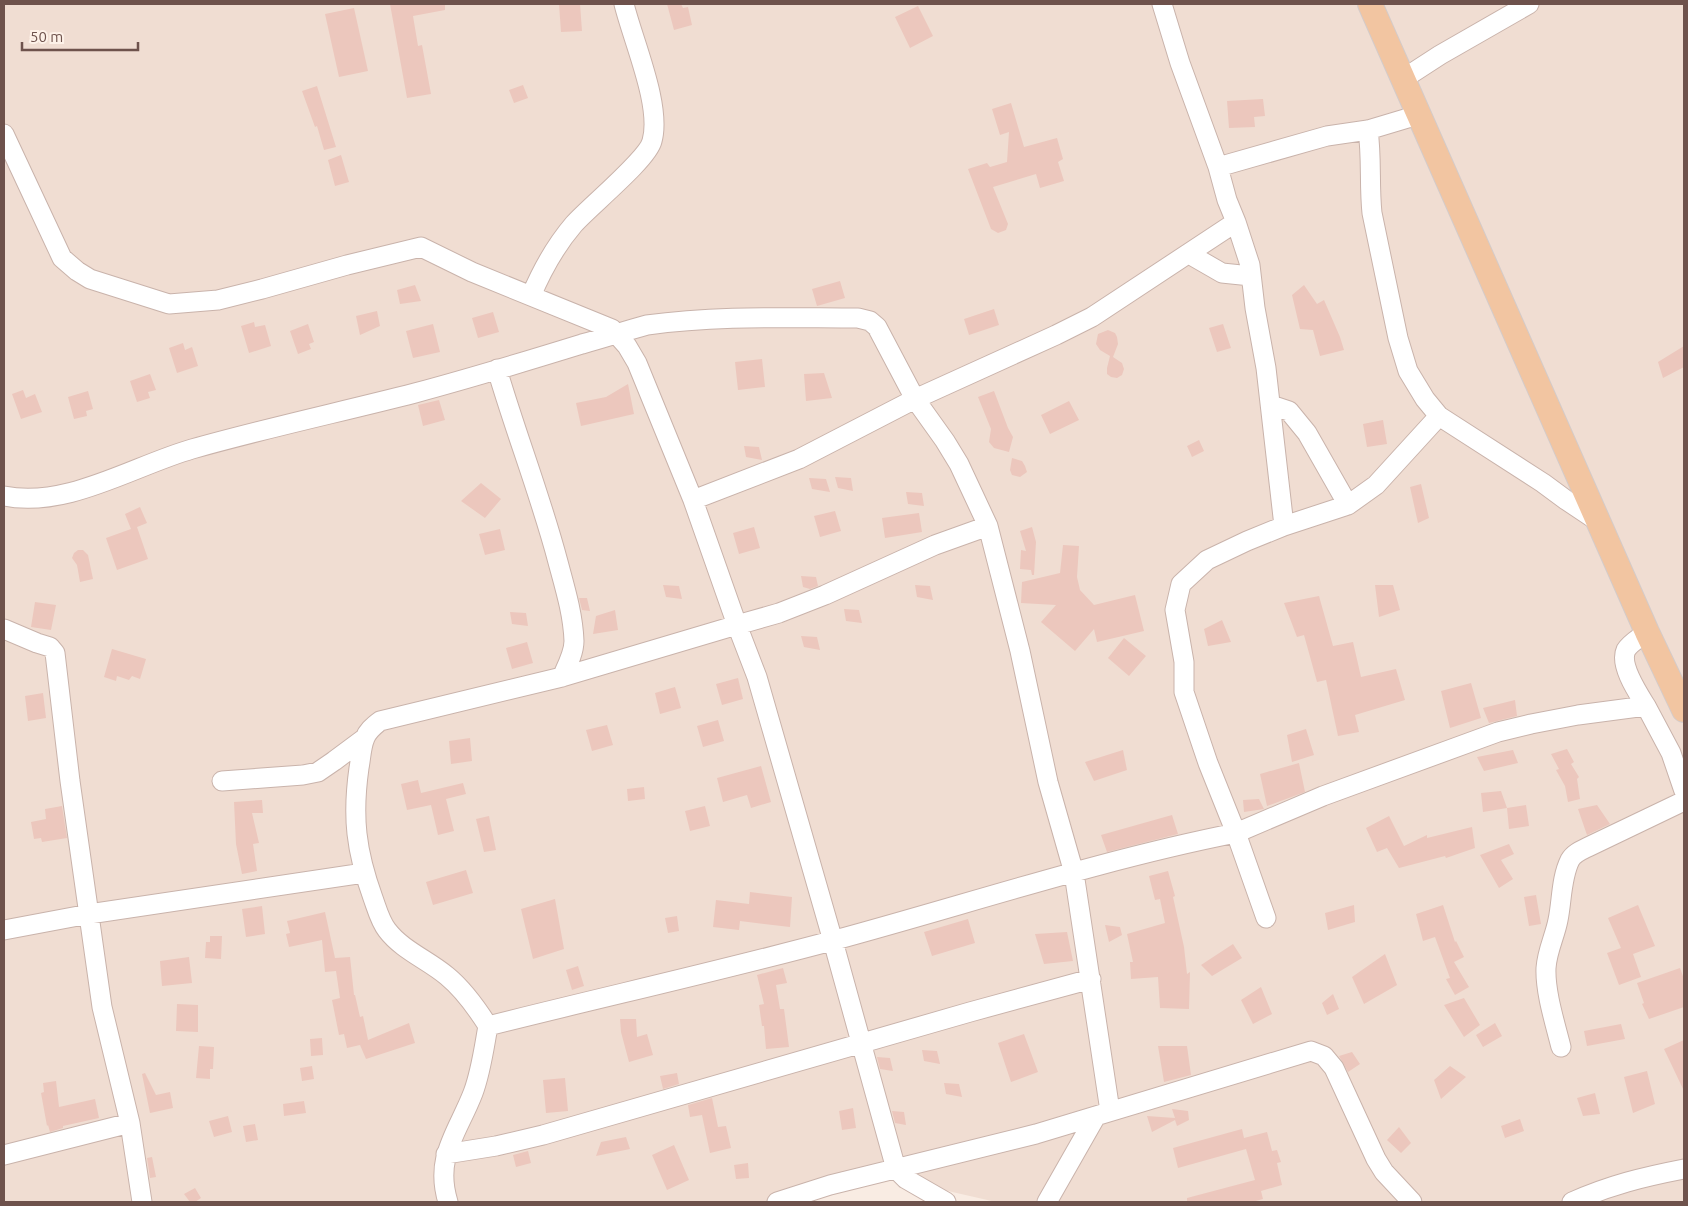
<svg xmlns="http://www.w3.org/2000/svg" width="1688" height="1206" font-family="Ubuntu,sans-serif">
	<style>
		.residential { fill: #f0ddd2 }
		.building { fill: #ecc7bd }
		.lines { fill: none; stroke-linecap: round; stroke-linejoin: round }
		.minor-casing { stroke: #c9b3ab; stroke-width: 21 }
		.major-casing { stroke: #d4cbc9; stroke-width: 26 }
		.minor { stroke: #fff; stroke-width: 19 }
		.major { stroke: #f2c5a1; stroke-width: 24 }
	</style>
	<rect width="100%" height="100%" fill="#f9ece3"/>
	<path class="residential" d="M4,4H1684V1202H996L878,1175L771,1202H4Z"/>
	<path class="building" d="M390,4H445V10L413,16L418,46L422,45L431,94L407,98Z
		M559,4H580L582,31L561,32Z
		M667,4H681L683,8L688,7L692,25L674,30Z
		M918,6L933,36L910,48L895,17Z
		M354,8L368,71L339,77L325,14Z
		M523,85L528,98L514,103L509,90Z
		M317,86L336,147L324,150L317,126L315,127L302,91Z
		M1263,99L1265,116L1254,117L1255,127L1229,128L1227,101Z
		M1011,103L1024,147L1057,138L1063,159L1058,162L1064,181L1040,188L1036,174L993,187L1008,224L1006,230L998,233L991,229L968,169L987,163L990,167L1007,162L1009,132L1000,135L992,109Z
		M341,155L349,182L335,186L328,160Z
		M840,281L845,298L817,306L812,289Z
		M415,285L421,301L400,304L397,290Z
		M1304,285L1317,304L1324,300L1340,337L1344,350L1320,356L1313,330L1300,329L1292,295Z
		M994,309L999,325L969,335L964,319Z
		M377,311L380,326L360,335L356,316Z
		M493,312L499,332L478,338L472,318Z
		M254,322L255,327L265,325L271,346L249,353L241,326Z
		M308,324L314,342L309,344L311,349L298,354L290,331Z
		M433,324L440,352L413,358L406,331Z
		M1223,324L1231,348L1217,352L1209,328Z
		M1108,330L1115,333L1117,337L1118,344L1113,357L1122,363L1124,369L1122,375L1117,378L1111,377L1107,374V368L1110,356L1100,350L1096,344L1098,334Z
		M183,343L185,350L192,347L198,366L177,373L169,348Z
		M1684,346V367L1663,378L1658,362Z
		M762,359L765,387L738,390L735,362Z
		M824,373L832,398L806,401L804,374Z
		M150,374L156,390L148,392L150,398L137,402L130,381Z
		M628,384L634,414L581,426L576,403L606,397Z
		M23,390L26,398L35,394L42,412L21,419L12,394Z
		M88,391L93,409L86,411L87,416L74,419L68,397Z
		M994,391L1008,428L1013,437L1009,452L994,448L989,442L991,429L978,397Z
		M439,400L445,420L423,426L418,405Z
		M1069,401L1079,420L1050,434L1041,415Z
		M1383,420L1387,444L1367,447L1363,424Z
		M1199,440L1204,451L1192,457L1187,446Z
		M744,446L759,447L762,460L746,457Z
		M1012,458L1022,461L1025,466L1027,472L1020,477L1012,475L1010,470Z
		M835,477L851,478L853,491L838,488Z
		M809,478L826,479L830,492L812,489Z
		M481,483L501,499L485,518L461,501Z
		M1421,484L1429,518L1418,523L1410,487Z
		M906,492L922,493L924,506L908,504Z
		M140,507L147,523L137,527L148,559L117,570L106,538L131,529L125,514Z
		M835,511L841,531L820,537L814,516Z
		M919,513L922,532L885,538L882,518Z
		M754,527L760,548L739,554L733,533Z
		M1032,527L1036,542L1034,575H1032L1031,570L1020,569L1021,550L1026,551L1020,531Z
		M500,529L505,550L485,555L479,534Z
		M1063,545L1079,546L1077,577L1080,590L1094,605L1135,595L1144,631L1097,642L1094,629L1075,651L1041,622L1056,605L1021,603L1022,582L1060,573Z
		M78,550H83L88,555L93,579L80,582L77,565L72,558L74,553Z
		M801,576L816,577L818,586L810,589L803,587Z
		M663,585L679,586L682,599L666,597Z
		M915,585L930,586L933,600L917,597Z
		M1375,585H1393L1400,610L1379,617Z
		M1319,596L1333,646L1353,642L1361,677L1396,669L1405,700L1355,715L1359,732L1338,736L1326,680L1317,682L1304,635L1297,637L1284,603Z
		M579,598H587L590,611L582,610Z
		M35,602L56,605L51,630L31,627Z
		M844,609L859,610L862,623L846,621Z
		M615,610L618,630L593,634L596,616Z
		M510,612L526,613L528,626L512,624Z
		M1222,620L1231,642L1208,646L1204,629Z
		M801,636L817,637L820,650L804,647Z
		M1124,638L1146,656L1129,676L1108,658Z
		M527,642L533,663L512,669L506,648Z
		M112,649L146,659L140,679L132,676L129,680L117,676L116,681L104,677Z
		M738,678L743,699L722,705L716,684Z
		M1471,683L1481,718L1450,728L1441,691Z
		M675,687L681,708L660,714L655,693Z
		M43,693L46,718L28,721L25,696Z
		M1515,700L1517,716L1489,723L1483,708Z
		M718,720L724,741L703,747L697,726Z
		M607,725L613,745L592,751L586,730Z
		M1306,729L1314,755L1292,762L1287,735Z
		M470,738L472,761L451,764L449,741Z
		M1567,749L1574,762L1571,764L1579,777L1577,779L1580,799L1568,802L1565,786L1556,770L1559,769L1551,754Z
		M1123,750L1127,770L1094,781L1085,762Z
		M1513,750L1518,763L1484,771L1477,757Z
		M1299,763L1305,792L1267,806L1260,774Z
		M761,766L771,802L751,808L747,795L723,802L717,778Z
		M418,780L421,793L463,783L466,794L446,799L454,831L438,835L431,805L407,810L401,784Z
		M644,787L645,799L628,801L627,789Z
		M1501,791L1507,808L1483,812L1481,793Z
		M1259,799L1264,809L1244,812L1243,800Z
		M262,800L263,813H252L259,843L253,844L257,871L242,874L236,844L234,802Z
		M1526,805L1529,826L1509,829L1507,808Z
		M1597,805L1610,824L1587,835L1578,809Z
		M62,806L67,838L42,842L41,838L34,839L31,822L46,819L45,809Z
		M705,806L710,826L690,831L685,811Z
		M1172,815L1178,834L1107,852L1101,835Z
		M489,816L496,850L484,852L476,819Z
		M1389,816L1404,846L1427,835V838L1472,827L1475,848L1446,858L1445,856L1399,868L1387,848L1377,852L1366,828Z
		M1509,844L1514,854L1501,860L1513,879L1499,888L1480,855Z
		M466,870L473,893L433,905L426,882Z
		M1168,871L1175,896L1173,897L1184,947L1187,974L1190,972L1189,1009L1160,1008L1158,977L1131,979L1130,962H1133L1127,934L1165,923L1160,899L1155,900L1149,876Z
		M750,892L792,897L790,927L740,921L739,930L713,927L716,900L749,904Z
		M1536,895L1541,924L1529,926L1524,897Z
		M555,899L564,949L533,959L521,909Z
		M1354,905L1355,922L1328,930L1325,913Z
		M1443,905L1455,942L1456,941L1464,957L1454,962L1469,987L1455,995L1446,979L1450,978L1435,937L1423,941L1416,914Z
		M1638,905L1655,946L1633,954L1641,977L1619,985L1607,953L1621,948L1608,918Z
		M262,906L265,934L246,937L242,909Z
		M325,912L335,958L350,957L354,995H355L360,1017L363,1016L368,1040L409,1023L415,1043L366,1059L360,1045L347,1048L344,1034L339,1035L332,1000L340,998L336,971L325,972L322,940L289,947L286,934L290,933L287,921Z
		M677,916L679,931L668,933L665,918Z
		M968,919L975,943L932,956L924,932Z
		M1105,925L1120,927L1122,935L1109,942Z
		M1067,932L1073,961L1044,964L1035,934Z
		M210,936H222L221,959L205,958L206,942H210Z
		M1233,944L1242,958L1212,976L1201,965Z
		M1385,954L1397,985L1364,1004L1352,977Z
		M189,957L192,983L162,986L160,961Z
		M578,966L584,986L572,990L566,970Z
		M783,968L787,983L776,985L780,1009H784L789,1047L766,1049L764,1026H762L759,1005L764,1004L757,975Z
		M1680,968L1684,979V1007L1649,1019L1642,1004L1644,1003L1637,983Z
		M1261,987L1272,1014L1253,1024L1241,1000Z
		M1333,994L1339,1009L1327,1015L1322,1003Z
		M1464,998L1480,1025L1464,1037L1444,1005Z
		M177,1004L198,1005V1032L176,1031Z
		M620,1019H636L637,1037L647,1034L653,1055L629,1062L621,1032Z
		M1495,1023L1502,1036L1483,1047L1476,1035Z
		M1621,1024L1625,1039L1587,1046L1584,1031Z
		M1024,1034L1038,1072L1011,1082L998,1043Z
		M322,1038L323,1055L311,1056L310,1039Z
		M1684,1040V1091L1664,1049Z
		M199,1046L214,1047L213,1069H210V1079L196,1078Z
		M1158,1046H1187L1191,1075L1164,1082Z
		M922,1050L937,1051L940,1064L924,1061Z
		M1352,1052L1360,1064L1348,1072L1339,1056Z
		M877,1057L890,1058L893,1071L880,1069Z
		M312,1066L314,1079L302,1081L300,1068Z
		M1450,1066L1466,1077L1441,1099L1434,1080Z
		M1647,1071L1655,1104L1633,1113L1624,1077Z
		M145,1073L156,1095L170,1092L173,1108L150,1113L142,1074Z
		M677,1073L679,1084L663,1089L660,1076Z
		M565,1078L568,1111L546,1113L543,1080Z
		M56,1081L59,1107L95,1099L99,1118L63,1126V1128L50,1132L48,1125L47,1126L41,1093L44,1092L43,1083Z
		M944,1083L959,1084L962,1097L946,1094Z
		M1595,1093L1600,1114L1583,1116L1577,1098Z
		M712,1098L718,1127L726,1126L731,1148L710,1153L702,1115L690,1117L688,1105Z
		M304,1101L306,1113L284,1116L283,1104Z
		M853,1108L856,1128L842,1130L839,1111Z
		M1172,1109L1188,1111L1189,1120L1177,1126L1175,1120L1152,1132L1147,1116L1175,1118Z
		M892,1111L904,1112L906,1125L895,1123Z
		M228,1116L232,1132L214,1137L209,1121Z
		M1520,1119L1524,1131L1505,1138L1501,1126Z
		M255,1124L258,1140L246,1142L243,1126Z
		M1399,1127L1411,1143L1401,1153L1387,1140Z
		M1242,1129L1244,1138L1267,1132L1272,1151L1277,1150L1281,1162L1277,1163L1282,1185L1261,1191L1263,1199L1252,1202H1187V1198L1255,1180L1246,1149L1178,1168L1173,1148Z
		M626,1137L630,1149L596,1156L601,1142Z
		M674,1145L689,1180L667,1190L652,1155Z
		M528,1151L531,1163L516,1167L513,1155Z
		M152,1157L156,1177L150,1178L147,1158Z
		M748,1163L749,1178L736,1179L734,1165Z
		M195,1188L201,1198L195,1202H190L184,1194Z"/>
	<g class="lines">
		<g class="minor-casing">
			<path id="minor" d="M1403,79L1440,55L1529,4
				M1368,130C1372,158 1369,185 1372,213L1398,338L1408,371L1425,399L1439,416L1543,483L1566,500L1599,522
				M4,134L62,258L77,271L90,279L169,304L218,300L262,289L347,265L421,247L472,272L612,329L627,346L637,363L693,500L737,625L562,677L380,721C374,726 368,730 365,738C361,747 361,758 359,768C352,817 356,851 373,898C377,909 380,921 387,930C402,950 428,960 447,976C464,990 476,1007 488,1026C484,1048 481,1072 473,1093C458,1132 434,1157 448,1202
				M1218,167L1327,136L1368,130L1418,115
				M1236,222L1250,265L1255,308L1266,368L1284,526
				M1189,254L1222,273L1251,276
				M531,296C542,270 556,245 574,224C590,206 648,159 652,141C662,106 633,41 624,4
				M497,369C516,434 541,497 558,562C565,588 573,614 574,641C574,653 567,666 562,677
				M1271,405L1289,411L1307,433L1348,505
				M4,496C66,509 133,466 192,449C266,428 341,412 415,393C471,378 527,361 582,344C604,338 625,331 647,325C717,315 788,318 858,318L870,321L877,327L915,399L945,441L959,464L988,526L1020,651L1048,782L1074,873L1110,1111
				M693,500L799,459L915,399L1056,335L1092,317L1236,222L1227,200L1218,167L1180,63L1162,4
				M4,629L37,643L50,647L55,653L70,781L102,1007L130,1123L142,1202
				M1646,706L1671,753L1684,791
				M222,781L303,775L318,772L334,761L365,738
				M1266,918L1236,833L1323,796L1498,732L1531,724L1578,715L1646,706C1638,693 1619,665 1626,650C1630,643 1641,637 1647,632
				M4,930L89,914L364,873
				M488,1026C603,997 720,971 835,940C968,904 1100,860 1236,833L1208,763L1184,692V662L1175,610L1181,584L1207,560L1247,541L1284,526L1348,505L1376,485L1439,416
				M1561,1047C1555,1023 1545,992 1546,968C1547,951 1555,936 1558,920C1562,901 1561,878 1570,860C1574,853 1582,850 1588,847L1684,801
				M446,1154L496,1146L543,1135L970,1012L1091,979
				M4,1155L130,1123
				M777,1202L830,1185L1036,1134L1311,1051L1324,1056L1334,1068L1376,1159L1384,1172L1412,1202
				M946,1202L906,1179L896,1169L833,941L757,677L737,625L779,613L825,595L935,545L988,526
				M1047,1202L1096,1116
				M1572,1202C1610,1185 1643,1177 1684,1169"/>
		</g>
		<g class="major-casing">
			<path id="major" d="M1370,4L1647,632L1684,710"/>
		</g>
		<use href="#minor" class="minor"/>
		<use href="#major" class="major"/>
	</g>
	<rect width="1688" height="1206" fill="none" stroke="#6e524c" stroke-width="10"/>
	<path d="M22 42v8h116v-8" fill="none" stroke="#6e524c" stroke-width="2.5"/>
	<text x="30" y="42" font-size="15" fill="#6e524c" stroke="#fdf1e8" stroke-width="4" paint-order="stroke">50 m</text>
</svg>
